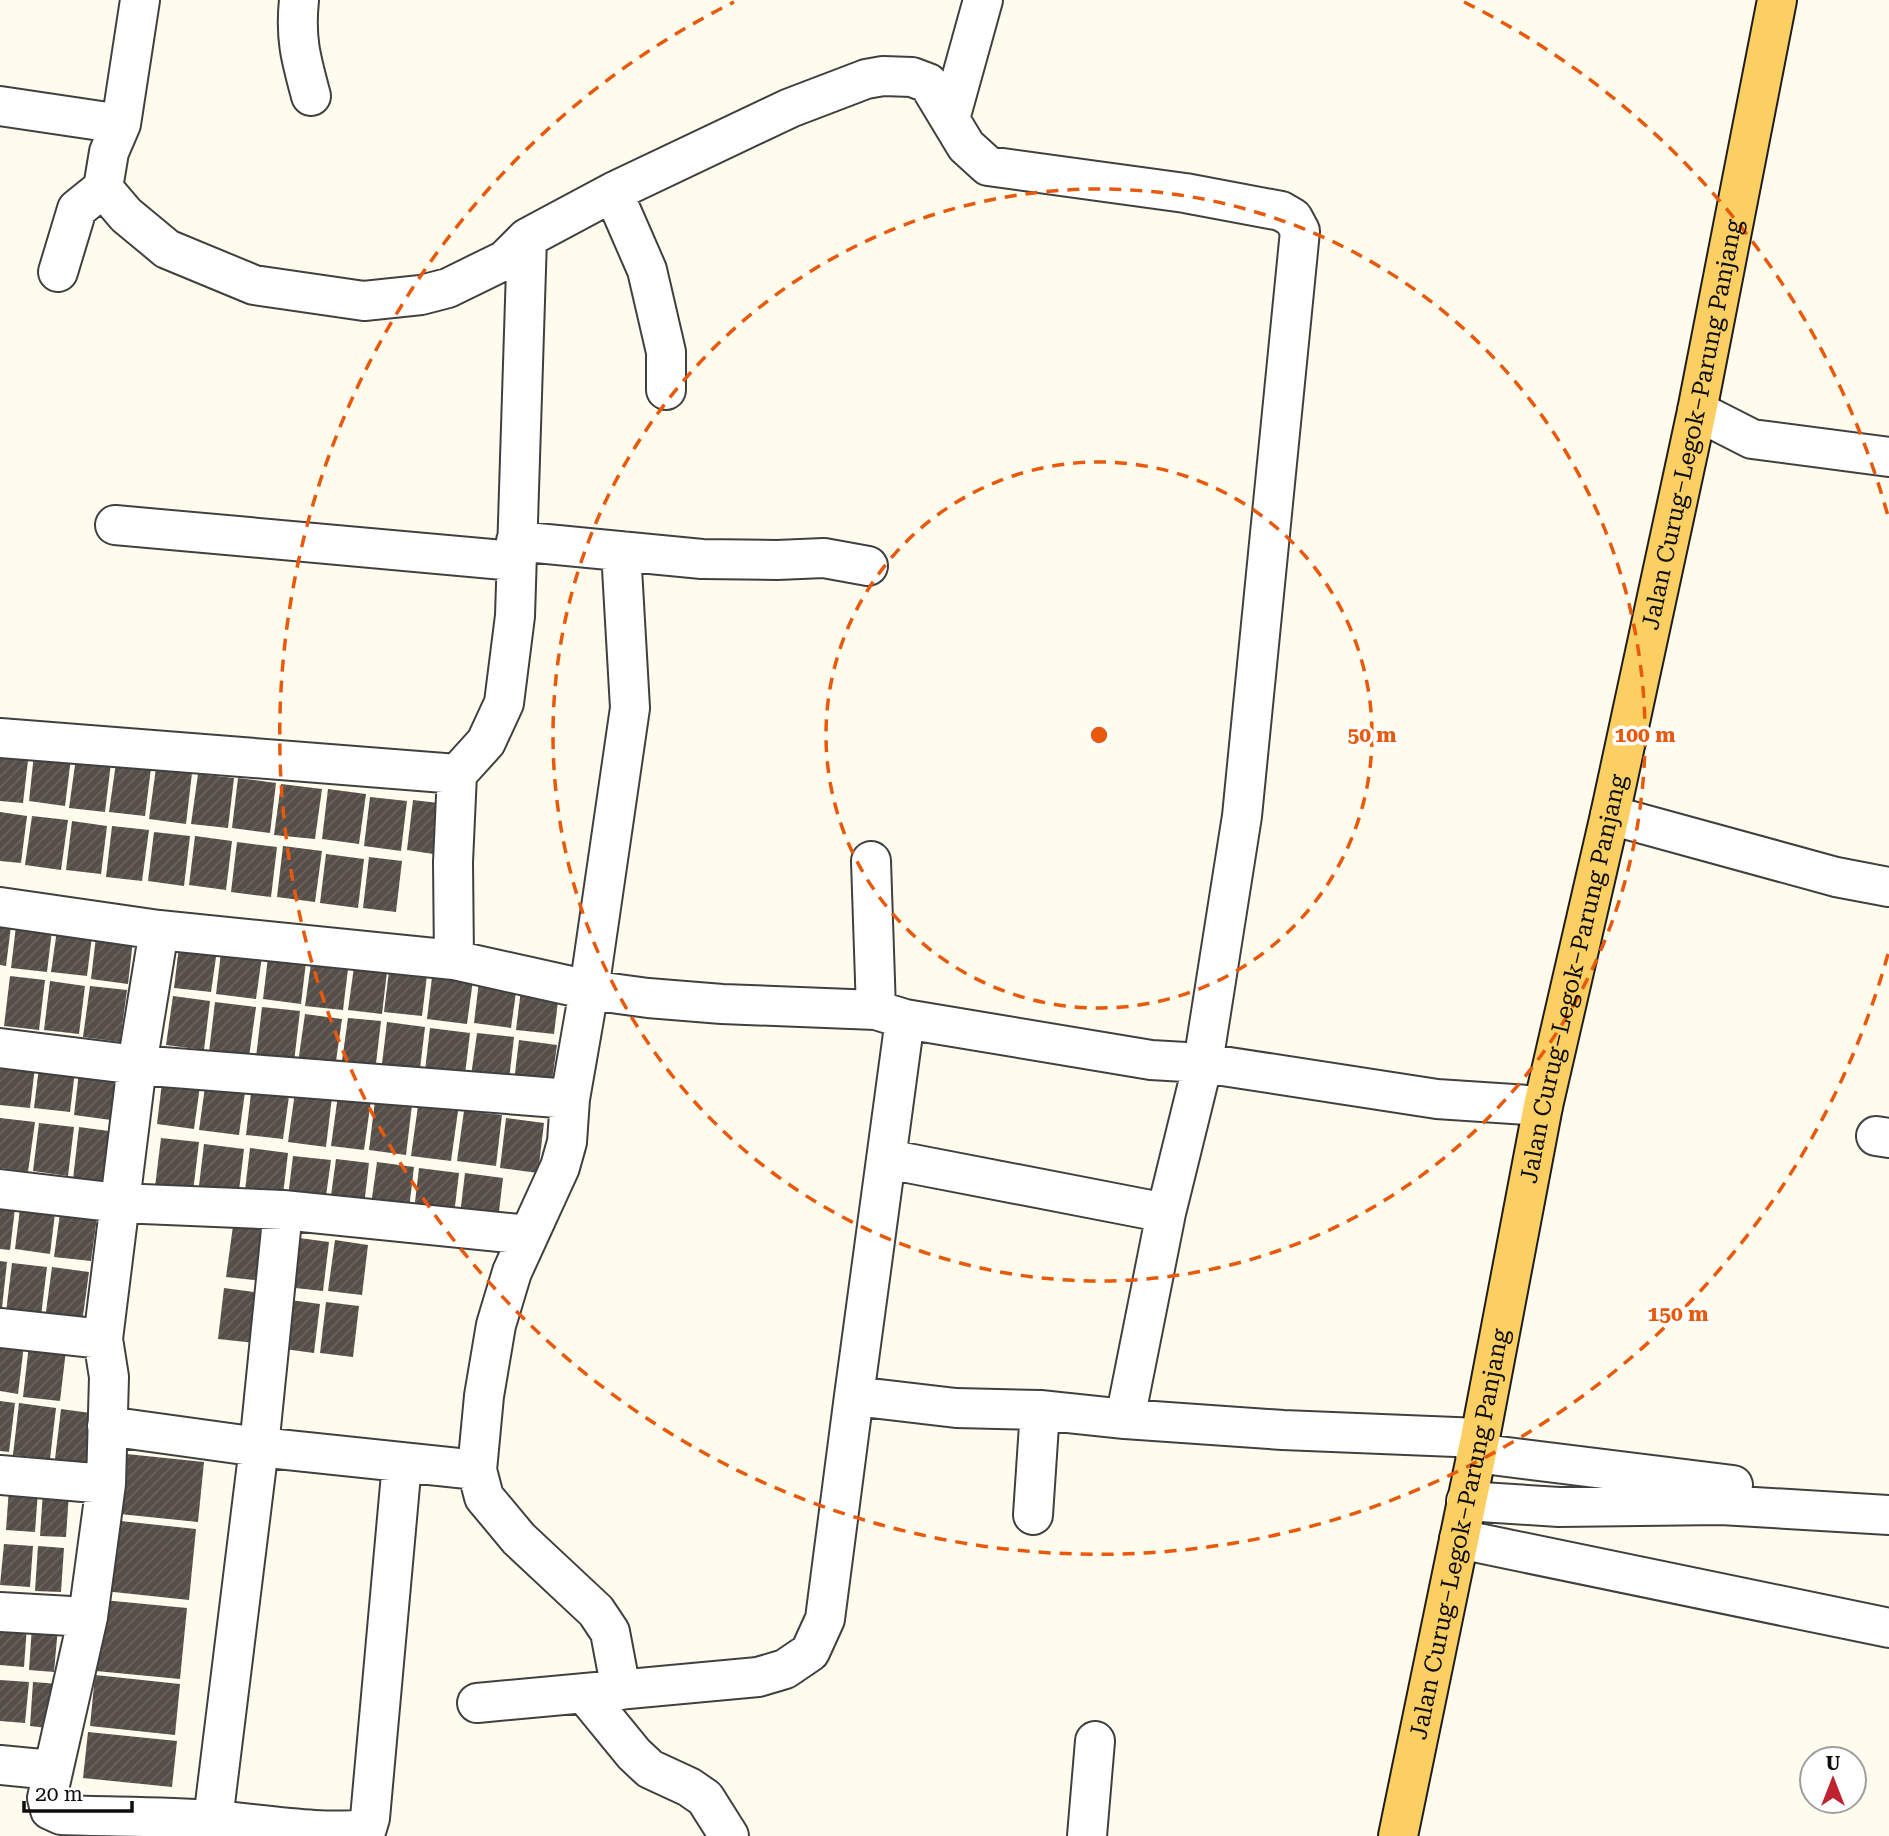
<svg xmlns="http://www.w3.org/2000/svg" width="1889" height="1836" font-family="'Roboto Serif',serif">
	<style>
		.building { fill: url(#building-hatch) }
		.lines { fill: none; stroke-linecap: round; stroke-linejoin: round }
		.minor-casing { stroke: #404040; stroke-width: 42 }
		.major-casing { stroke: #1e1e1e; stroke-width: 42 }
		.minor { stroke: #fff; stroke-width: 38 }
		.major { stroke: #fbcf62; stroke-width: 38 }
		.ring { fill: none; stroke: #e8590c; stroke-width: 3.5; stroke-dasharray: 12 9 }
		.labels { text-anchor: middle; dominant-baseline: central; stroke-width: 7; stroke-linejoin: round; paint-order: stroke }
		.street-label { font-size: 24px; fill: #0d0d0d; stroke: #fff }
		.centre { fill: #e8590c; stroke: #fff; stroke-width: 3.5 }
		.ring-label { font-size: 21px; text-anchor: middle; font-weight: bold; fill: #e8590c; stroke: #fff; stroke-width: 7; stroke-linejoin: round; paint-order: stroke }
	</style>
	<defs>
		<pattern id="building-hatch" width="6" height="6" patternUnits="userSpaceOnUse" patternTransform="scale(1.75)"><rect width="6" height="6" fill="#564e49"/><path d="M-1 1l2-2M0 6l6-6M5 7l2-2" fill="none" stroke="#69635f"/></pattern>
	</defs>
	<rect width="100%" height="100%" fill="#fffbed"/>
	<path class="building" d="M0,749L29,752L23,803L0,801Z
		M34,754L71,758L65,806L29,801Z
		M76,758L111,763L105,812L69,808Z
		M116,763L151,768L145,816L109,812Z
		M156,768L192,773L186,824L149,819Z
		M198,774L234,778L228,828L191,824Z
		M238,778L276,783L270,833L232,828Z
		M281,784L322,789L315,839L274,835Z
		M328,789L366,794L359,844L322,839Z
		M370,797L407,801L401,851L364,846Z
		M413,800L447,804L440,855L407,850Z
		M0,812L27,816L21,863L0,861Z
		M32,816L68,820L61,870L25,865Z
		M72,821L107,826L101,874L66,870Z
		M112,826L149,830L142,881L106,877Z
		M154,832L190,836L184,886L148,881Z
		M195,836L232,841L226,890L189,885Z
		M237,842L277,847L271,897L231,892Z
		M283,846L322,851L315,902L277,897Z
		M326,854L364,859L358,908L320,903Z
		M369,857L402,861L396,912L363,908Z
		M0,916L12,918L6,966L0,965Z
		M17,918L53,922L47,972L11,968Z
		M58,923L93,928L87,976L51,972Z
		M97,928L134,932L128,984L91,979Z
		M180,938L218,943L211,992L174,988Z
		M222,944L263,949L256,999L216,994Z
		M269,949L307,953L301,1004L263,999Z
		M312,956L349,961L343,1010L305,1006Z
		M355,960L388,963L382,1014L348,1010Z
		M390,963L428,967L422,1016L384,1012Z
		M433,969L474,973L467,1024L427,1019Z
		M480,973L518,978L511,1028L474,1023Z
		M10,976L45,980L39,1030L4,1026Z
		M50,981L85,986L79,1034L44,1030Z
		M522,981L560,985L554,1034L516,1030Z
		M90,986L127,990L120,1042L83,1037Z
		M173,996L210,1001L204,1050L166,1045Z
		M215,1002L256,1007L249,1057L209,1052Z
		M262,1007L300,1011L294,1062L256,1057Z
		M305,1014L342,1019L335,1068L298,1063Z
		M348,1018L381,1021L375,1072L341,1068Z
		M387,1022L425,1027L419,1077L381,1072Z
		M430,1028L470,1033L464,1083L424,1079Z
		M477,1033L514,1037L508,1088L470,1083Z
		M519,1040L557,1045L550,1095L513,1090Z
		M0,1054L36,1059L30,1108L0,1105Z
		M40,1059L76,1063L70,1112L34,1108Z
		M80,1064L117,1068L111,1120L74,1115Z
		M163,1074L201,1079L194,1129L157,1124Z
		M206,1080L246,1085L239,1135L199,1130Z
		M252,1085L290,1089L283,1139L246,1135Z
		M295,1092L332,1097L326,1147L288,1142Z
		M338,1095L371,1100L364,1150L331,1146Z
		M375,1100L412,1105L406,1155L369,1150Z
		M418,1106L458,1111L451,1161L411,1156Z
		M464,1111L502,1115L496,1166L457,1161Z
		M0,1118L35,1122L28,1172L0,1168Z
		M506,1118L544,1123L538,1173L500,1168Z
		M39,1123L74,1127L68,1176L33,1171Z
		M79,1127L116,1132L109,1183L73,1179Z
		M161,1138L199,1142L193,1192L155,1187Z
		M204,1144L244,1149L238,1199L198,1194Z
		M250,1148L288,1153L282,1203L244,1199Z
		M293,1156L331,1160L324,1210L287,1205Z
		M336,1159L369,1163L363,1214L329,1210Z
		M377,1162L414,1167L408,1217L370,1212Z
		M419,1168L459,1173L453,1223L413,1219Z
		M465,1173L503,1178L497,1228L459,1223Z
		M0,1198L16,1200L10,1250L0,1249Z
		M21,1201L56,1205L50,1254L15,1249Z
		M61,1206L98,1210L91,1261L54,1257Z
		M233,1226L271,1231L264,1281L226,1277Z
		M292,1237L329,1242L323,1291L286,1287Z
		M335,1240L368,1245L362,1295L328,1291Z
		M0,1261L7,1262L2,1308H0Z
		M12,1263L47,1267L41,1316L6,1312Z
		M52,1267L89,1272L82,1323L45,1319Z
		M224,1288L262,1293L255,1343L218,1339Z
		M283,1299L320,1304L314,1353L277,1348Z
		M326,1302L359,1306L353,1357L320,1353Z
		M0,1342L24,1345L18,1394L0,1391Z
		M29,1345L66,1350L60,1401L23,1397Z
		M0,1401L15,1403L9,1452L0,1451Z
		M19,1403L56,1408L50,1459L13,1455Z
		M61,1409L98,1414L92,1464L55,1459Z
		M117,1453L204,1462L198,1522L110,1513Z
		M9,1488L38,1491L35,1532L6,1530Z
		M43,1491L69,1493L66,1537L40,1536Z
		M111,1520L196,1529L189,1600L104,1591Z
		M4,1544L33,1546L30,1587L0,1585Z
		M38,1546L64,1548L61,1592L35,1591Z
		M103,1600L187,1608L180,1679L96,1671Z
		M0,1623L27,1626L24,1667L0,1665Z
		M32,1626L58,1627L54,1672L29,1670Z
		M95,1675L180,1684L175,1735L90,1726Z
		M0,1680L29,1682L25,1723L0,1721Z
		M33,1682L59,1684L56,1729L30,1726Z
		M88,1732L177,1741L172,1787L83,1778Z"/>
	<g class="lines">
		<g class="minor-casing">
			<path id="minor" d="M140,0L121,124L109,152L103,188L126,215L167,249L254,285L364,301L421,295L448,288L505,260L527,238L515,616L504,703L486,742L457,774L453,862L454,960
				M299,0C295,39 301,59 311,96
				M0,106L121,124
				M950,119L983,0
				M613,192L790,108L866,79L883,76L912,77L928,83L966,146L988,166L1185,193L1281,211L1293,218L1300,231L1242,816L1203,1063L1166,1213L1125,1419
				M527,238L613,192L647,270L666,352V390
				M58,272L77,209L103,188
				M1697,411L1752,439L1889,457
				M115,525L515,561
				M516,541L702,559L777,560L824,558L868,566
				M621,551L630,708L589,990L570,1099L567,1142L560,1167L512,1272L496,1325L484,1396L477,1470L484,1497L519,1539L596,1611L610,1632L621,1690
				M0,738L457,774
				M1610,815L1836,877L1889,887
				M871,861L876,1010
				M0,907L159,930L454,960L589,990L648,998L722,1004L876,1010L905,1019L1151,1060L1203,1063L1437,1099L1543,1106
				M159,930L137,1065L103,1339L109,1377L106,1484L88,1617L47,1798L50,1810L61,1815C111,1817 162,1816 212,1820C255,1823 328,1836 367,1828L370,1818L402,1463
				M905,1019L854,1396L956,1408L1040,1410L1125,1419L1283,1430L1480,1438
				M0,1048L137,1065L570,1099
				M1876,1136L1889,1138
				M887,1159L1166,1213
				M0,1189L119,1203L283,1210L528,1235
				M0,1328L103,1339
				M107,1426L259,1447L477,1470
				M1475,1453L1733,1485
				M0,1475L106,1484
				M1466,1501L1559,1507L1721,1505L1889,1515
				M1033,1515L1040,1410
				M1459,1539L1889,1628
				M0,1612L88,1617
				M584,1693L634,1754L650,1769L689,1787L705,1798L729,1836
				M477,1703L758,1677L785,1669L810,1652L825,1619L854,1396
				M0,1765L52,1770
				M213,1820L259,1447L283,1210
				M1087,1836L1095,1741"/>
		</g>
		<g class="major-casing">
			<g id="major">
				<path id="s1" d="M1398,1836L1480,1438L1543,1106L1610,815L1697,411L1777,0"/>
			</g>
		</g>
		<use href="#minor" class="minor"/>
		<use href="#major" class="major"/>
	</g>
	<g class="ring">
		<circle cx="1099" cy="735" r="273"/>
		<circle cx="1099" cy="735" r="546"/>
		<path d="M1888 954A819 819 0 1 1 734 2M1464 2A819 819 0 0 1 1888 516"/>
	</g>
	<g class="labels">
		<g class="street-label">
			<text stroke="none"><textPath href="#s1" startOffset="1442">Jalan Curug–Legok–Parung Panjang</textPath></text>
			<text stroke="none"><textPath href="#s1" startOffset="875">Jalan Curug–Legok–Parung Panjang</textPath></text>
			<text stroke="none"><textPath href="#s1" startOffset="308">Jalan Curug–Legok–Parung Panjang</textPath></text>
		</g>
	</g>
	<circle cx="1099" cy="735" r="10" class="centre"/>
	<g class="ring-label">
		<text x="1372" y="742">50 m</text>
		<text x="1645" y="742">100 m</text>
		<text x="1678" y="1321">150 m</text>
	</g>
	<g transform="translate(1833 1780)"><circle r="33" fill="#ffffff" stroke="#9e9e9e" stroke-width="2"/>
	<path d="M0-5L12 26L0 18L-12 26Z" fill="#bf2330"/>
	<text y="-10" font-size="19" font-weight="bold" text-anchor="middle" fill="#0d0d0d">U</text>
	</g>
	<path d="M24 1801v10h108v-10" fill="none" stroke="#0d0d0d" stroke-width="3.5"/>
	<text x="35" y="1801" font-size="21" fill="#0d0d0d" stroke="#ffffff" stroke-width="5" paint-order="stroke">20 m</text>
</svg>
